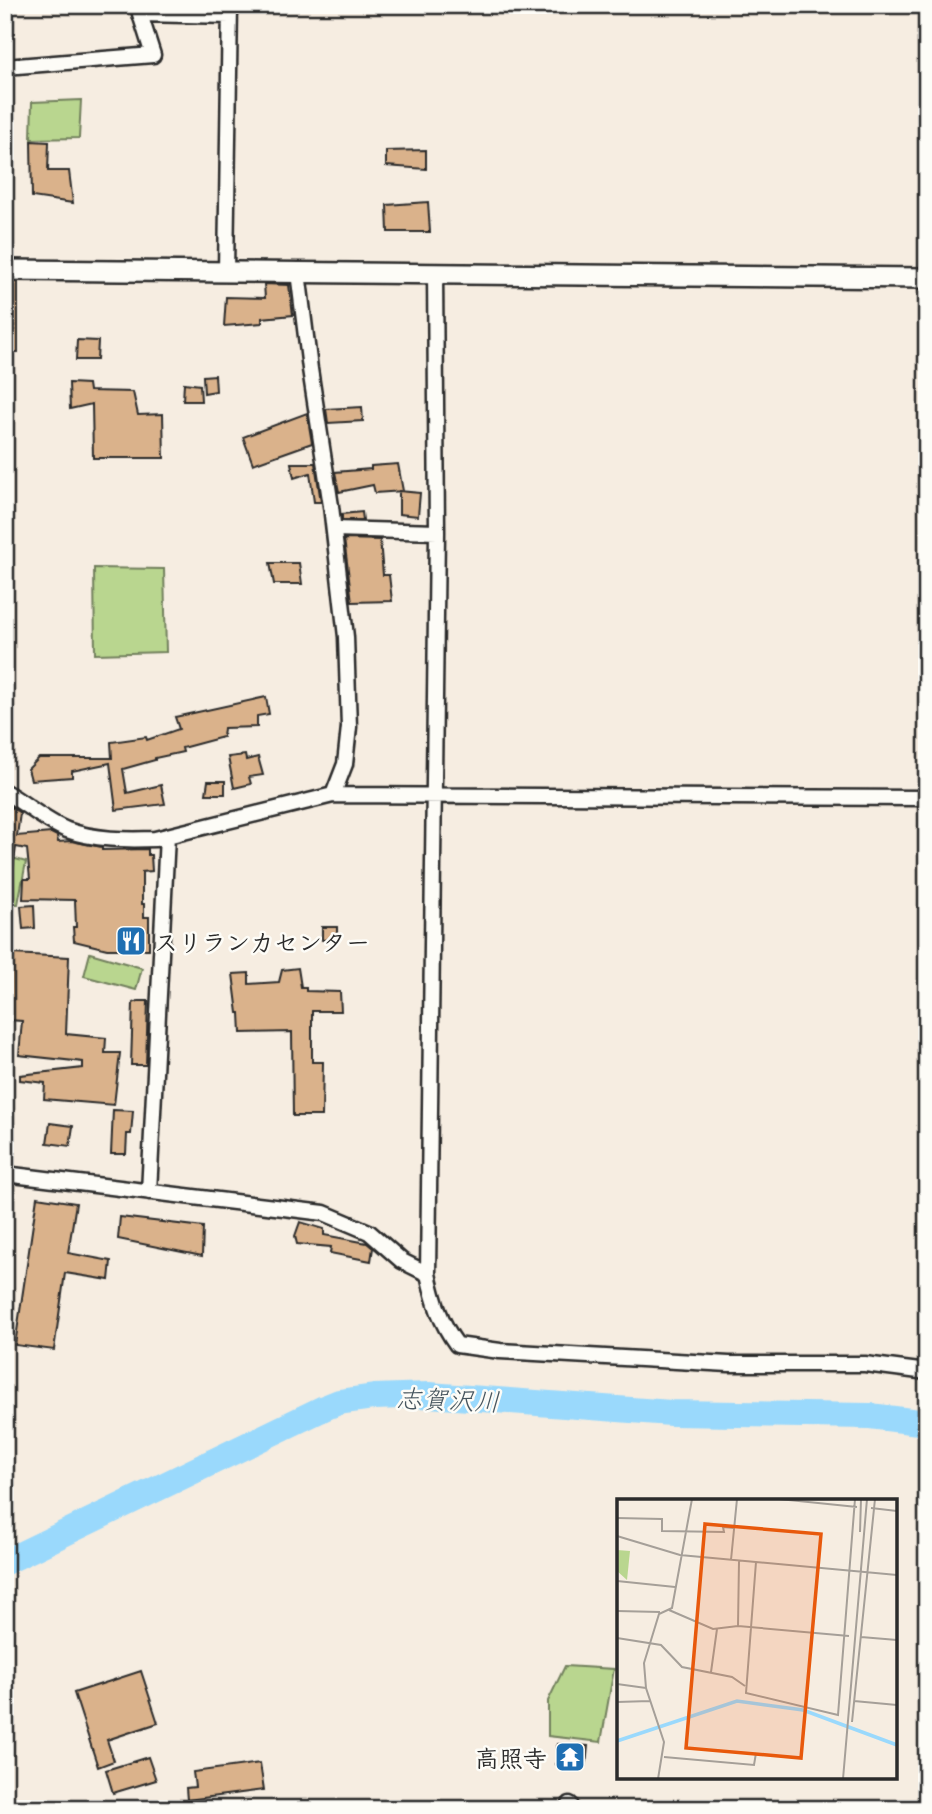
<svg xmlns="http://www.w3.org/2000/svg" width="932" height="1814" font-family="Mali,'Klee One',sans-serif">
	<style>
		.green { fill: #b9d68f; stroke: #72805d; stroke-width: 2 }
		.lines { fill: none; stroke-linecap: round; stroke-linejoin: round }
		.river { stroke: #9ad9fc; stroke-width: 26 }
		.building { fill: #dab28b; stroke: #2b2b2b; stroke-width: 2 }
		.street-casing { stroke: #2b2b2b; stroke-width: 19 }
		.secondary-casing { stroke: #2b2b2b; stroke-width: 24 }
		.street { stroke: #fdfcf7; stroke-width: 14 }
		.secondary { stroke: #fdfcf7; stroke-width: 19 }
		.labels { text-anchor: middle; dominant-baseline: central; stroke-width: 5; stroke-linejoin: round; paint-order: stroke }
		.poi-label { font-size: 24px; font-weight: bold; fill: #2b2b2b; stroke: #fdfcf7; text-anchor: start }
		.water-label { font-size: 26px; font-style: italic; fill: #47565f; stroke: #fdfcf7 }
		.inset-river { fill: none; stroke: #9ad9fc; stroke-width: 3.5 }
		.inset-road { fill: none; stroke: #a59f98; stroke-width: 2 }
		.view { fill: #e8590c; fill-opacity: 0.15; stroke: #e8590c; stroke-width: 3.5 }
		.inset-edge { fill: none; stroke: #2b2b2b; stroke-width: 3.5 }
	</style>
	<rect width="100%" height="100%" fill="#f6ede1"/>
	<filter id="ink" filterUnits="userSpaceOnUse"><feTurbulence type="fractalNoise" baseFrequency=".0143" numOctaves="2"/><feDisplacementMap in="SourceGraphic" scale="14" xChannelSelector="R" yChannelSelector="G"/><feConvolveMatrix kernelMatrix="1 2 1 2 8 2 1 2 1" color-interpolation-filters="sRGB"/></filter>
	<g filter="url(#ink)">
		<path class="green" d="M81,100L79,138L31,139L32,102Z
			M94,568L164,569L166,652L95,654Z
			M5,856L26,862L18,904H5Z
			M90,953L142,968L136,990L84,976Z
			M565,1666L614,1669L601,1742L548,1736V1701Z"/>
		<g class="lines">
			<path class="river" d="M5,1562L324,1408L339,1402L374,1397L429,1395L671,1413L870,1416L927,1423"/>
		</g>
		<path class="building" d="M31,141L49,142L48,171H69L73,203L32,197Z
			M426,150V169L386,166V151Z
			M428,202L430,232H388L387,205Z
			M5,282H18V352L5,353Z
			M264,284L289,285L293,315L262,318V323L224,326L226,297L265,298Z
			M77,340L98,341L97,360H76Z
			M215,375L216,391L204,393L203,376Z
			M69,383L88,384L89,391L133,392L138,415L163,414L164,458H93L92,404L70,409Z
			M184,383L200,385L201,401H183Z
			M362,407L363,421L328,423L326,409Z
			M307,413L312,443L253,464L243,437Z
			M291,463H315L321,502H314L310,473L294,478Z
			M398,464L403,491L375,493L373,485L339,492L335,472L371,469V466Z
			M399,491L420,493L418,516L399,514Z
			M362,512L363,520H342V514Z
			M344,539L380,540L383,575H389L392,601L352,602Z
			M270,563H299L302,584H274Z
			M266,697L269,714L257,716V727L224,728L223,737L182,748L183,752L155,758V760L123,769L127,793L161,785L165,804L116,810L110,763L72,771V777L31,780L28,769L39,758H112L111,742L146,737L147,740L179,729L175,717Z
			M245,755L246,760L258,757L263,775L249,777L251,784L234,788L228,757Z
			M208,781H225V794H206Z
			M5,803L20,813L17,836L51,833L57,836L58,842L71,841L102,847V850L148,849V855H151L152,871L142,872V904H144V917H149V949H107L74,941L73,927H76L75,900L23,899L24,879H30L27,849L16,847L13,869H5Z
			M34,905L35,928L23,929L21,906Z
			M322,927H337V939L322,940Z
			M12,954L69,957L66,1034L106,1038L105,1053H120L114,1105L44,1099L45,1083L20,1080V1075L83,1068V1062L19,1055L22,1021L9,1020Z
			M298,968L301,987H306V991L340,992L341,1011H312V1062H323L322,1116H293L292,1032L241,1033L240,1013H238L233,974L249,973V984L279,982L282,970Z
			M138,1001H148L146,1065H131L133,1003Z
			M113,1110L133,1111L131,1134H127L126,1154H111Z
			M50,1123L73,1126L70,1146L47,1143Z
			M37,1197L76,1203L68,1253L111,1261L109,1280L65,1273L54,1350L15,1345Z
			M120,1217L203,1227L202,1256L118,1239Z
			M300,1222L324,1229V1235L367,1243L373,1248L371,1261L330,1253L331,1247L297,1244L295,1236Z
			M141,1671L158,1723L107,1740L114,1761L98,1767L74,1693Z
			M557,1744L588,1746L586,1766L556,1764Z
			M148,1757L156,1780L113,1793L106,1770Z
			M260,1763L264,1790L187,1800L186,1788L195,1787L193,1772Z"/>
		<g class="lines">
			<g class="street-casing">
				<path id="street" d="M5,67L153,55L140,14L230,16
					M226,272L230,5
					M298,272L310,369L331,506L346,637L349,727L345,764L333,795
					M435,272L437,532L428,1274C434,1301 440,1322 457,1345L500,1351L729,1364H865L927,1372
					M334,529L437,532
					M5,792C25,803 46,822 67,830C94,840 127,840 155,839L333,795L927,798
					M5,1174L324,1213L369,1232L402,1261L428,1274
					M149,1192L167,836
					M569,1809L570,1804"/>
			</g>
			<g class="secondary-casing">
				<path id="secondary" d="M5,270L927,278"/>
			</g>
			<use href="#street" class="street"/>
			<use href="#secondary" class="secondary"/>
		</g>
	</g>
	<defs>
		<g id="restaurant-square" transform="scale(1.575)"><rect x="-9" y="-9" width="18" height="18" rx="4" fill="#1f6fb2" stroke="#fdfcf7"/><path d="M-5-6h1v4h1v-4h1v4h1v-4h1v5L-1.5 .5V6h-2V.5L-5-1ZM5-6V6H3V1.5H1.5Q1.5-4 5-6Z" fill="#fff"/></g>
		<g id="temple-square" transform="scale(1.575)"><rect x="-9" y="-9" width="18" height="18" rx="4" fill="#1f6fb2" stroke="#fdfcf7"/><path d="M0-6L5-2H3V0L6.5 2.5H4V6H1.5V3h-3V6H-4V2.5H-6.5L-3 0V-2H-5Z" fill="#fff"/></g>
	</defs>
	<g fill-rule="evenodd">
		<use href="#restaurant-square" x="131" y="941"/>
		<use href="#temple-square" x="570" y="1757"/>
	</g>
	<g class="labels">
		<g class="poi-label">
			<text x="154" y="941">スリランカセンター</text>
			<text x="547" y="1757" text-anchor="end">高照寺</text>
		</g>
		<g class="water-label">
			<text transform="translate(448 1399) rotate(2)">志賀沢川</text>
		</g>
	</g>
	<g transform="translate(617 1499)">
		<rect width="280" height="280" fill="#f6ede1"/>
		<path d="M0,51L13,52L10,81L0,72Z" fill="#b9d68f"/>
		<path class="inset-river" d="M0,242L120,202L186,211L280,246"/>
		<path class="inset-road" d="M162,0L240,8M254,9L280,12M0,19L45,20V32L107,33L106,28L117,29M243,33L244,0M0,37L63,56L280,76M114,61L120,0M139,63L129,194L221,216L238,0M0,82L58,88M52,111L96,130L121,127L232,137M0,112L43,113M121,127L122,62M244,138L280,141M0,139L44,146L65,168L115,178L128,187M94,173L100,130M0,185L29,189M237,202L280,206M0,203L33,202M235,223L258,0M47,258L137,266L139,254M41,280L47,243L29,189L27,164L42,115L55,109L75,0M226,280L250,0"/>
		<path class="view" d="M88,25L204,35L184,259L69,249Z"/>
		<rect width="280" height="280" class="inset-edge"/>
	</g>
	<rect width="932" height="1814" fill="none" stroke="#fdfcf7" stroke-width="28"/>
	<rect x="14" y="14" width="904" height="1786" fill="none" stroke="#2b2b2b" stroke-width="2.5" filter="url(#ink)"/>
</svg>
